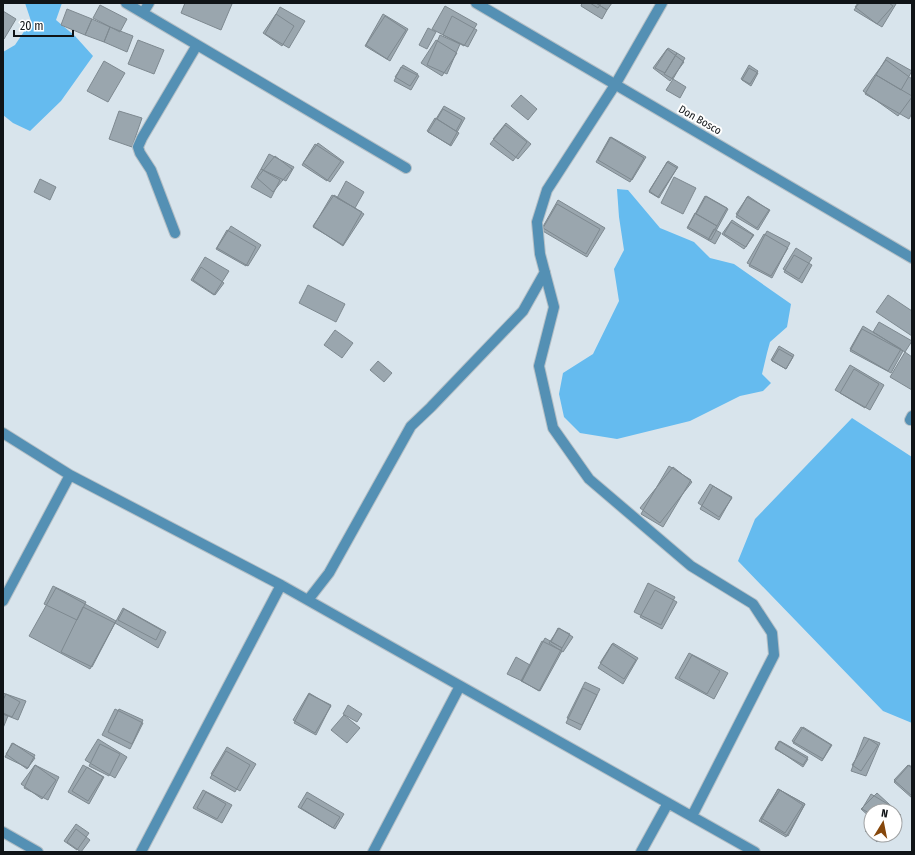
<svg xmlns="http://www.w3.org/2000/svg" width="915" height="855" font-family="'Fira Sans Condensed',sans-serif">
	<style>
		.green { fill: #65bbef }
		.building { fill: #9aa6ae; stroke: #7e8990 }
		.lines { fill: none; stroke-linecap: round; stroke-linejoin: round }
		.minor-casing { stroke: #b4bfc6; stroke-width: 12 }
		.minor { stroke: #5490b4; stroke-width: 10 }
		.labels { text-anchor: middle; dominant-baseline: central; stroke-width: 4; stroke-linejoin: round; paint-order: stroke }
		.street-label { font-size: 11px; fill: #101417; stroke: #fff }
	</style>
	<rect width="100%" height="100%" fill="#d8e4ec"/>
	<path class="green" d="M25,3H62L56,20L75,36L93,56L61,101L30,131L13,123L3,115V52L15,45L31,21Z
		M617,189L628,190L660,228L694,242L710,258L734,264L791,304L787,327L770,342L767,353L762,374L771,383L763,391L740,396L690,421L617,439L580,433L564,417L559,394L563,373L593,354L619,301L614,269L624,250L619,217Z
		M852,418L912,457V723L883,711L738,561L755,519Z"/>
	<path class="building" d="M185,3H229L232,4L221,30L181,13Z
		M582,3H596L607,10L602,19L581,6Z
		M590,3H601L598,8Z
		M596,3H612L607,10Z
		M858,3H889L893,6L877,24L855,7Z
		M859,3H894L896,4L882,27L854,10Z
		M100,5L127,19L120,32L93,18Z
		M445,6L477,24L464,46L432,29Z
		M280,7L305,21L289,48L265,34Z
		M67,9L92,19L85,35L61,25Z
		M3,11L16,19L4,39H3Z
		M276,14L294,26L282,46L263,33Z
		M383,14L408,29L390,61L365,46Z
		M385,16L406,30L387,59L366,45Z
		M452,16L477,30L468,47L443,35Z
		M92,19L110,27L104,42L85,35Z
		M110,27L133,36L127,52L104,42Z
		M428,28L436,32L427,49L419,45Z
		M440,35L460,44L447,74L427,65Z
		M138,40L164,50L154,74L128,64Z
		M436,40L457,53L442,76L421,63Z
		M668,48L677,53L665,73L655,68Z
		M667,49L684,62L670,81L653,68Z
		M677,53L685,58L673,79L664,74Z
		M887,57L912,71L901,90L876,75Z
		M886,60L912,79V97L898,116L863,91Z
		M104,61L125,73L108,102L87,91Z
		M403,65L418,74L410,86L395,77Z
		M749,65L758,71L750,84L741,79Z
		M401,67L419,76L411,90L394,81Z
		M749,68L758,73L751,86L742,80Z
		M876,75L912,96V113L909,119L865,94Z
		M673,79L686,87L680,98L666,90Z
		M521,95L537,109L528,120L511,106Z
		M444,106L465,118L450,145L428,132Z
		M443,109L462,120L456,131L437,119Z
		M119,111L142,118L132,147L109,139Z
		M435,118L459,133L451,146L427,131Z
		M506,123L531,144L518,159L493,139Z
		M505,125L527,142L513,161L490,144Z
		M610,137L644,158L630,182L596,162Z
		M611,137L646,157L632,180L598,160Z
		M318,143L344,162L330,182L303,163Z
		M315,144L341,161L327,181L302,165Z
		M269,154L294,167L286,181L261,169Z
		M275,156L292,169L273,192L257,178Z
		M668,161L678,167L658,197L649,191Z
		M667,162L677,168L659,198L649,192Z
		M261,169L280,180L271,198L251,187Z
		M674,177L696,188L683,214L661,203Z
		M40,179L56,187L50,200L34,192Z
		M346,181L364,192L355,208L337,198Z
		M332,195L362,212L343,245L313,227Z
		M334,195L364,214L343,246L313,226Z
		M705,196L728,209L711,240L688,227Z
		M706,196L727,208L717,226L696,214Z
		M748,196L769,210L757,228L736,214Z
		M747,197L770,210L758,230L736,217Z
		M558,200L605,228L587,257L541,230Z
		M557,204L600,229L586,254L543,228Z
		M695,213L717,226L708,240L687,228Z
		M732,220L754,235L744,249L722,234Z
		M731,222L753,235L746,247L724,234Z
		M231,226L261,245L248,266L217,248Z
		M714,229L721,233L715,244L708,240Z
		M227,230L256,247L246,266L216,249Z
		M767,231L790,243L772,278L749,266Z
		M764,234L788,248L771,276L747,263Z
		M796,248L812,258L799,279L783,269Z
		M794,255L812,265L802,283L784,272Z
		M205,257L229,271L214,295L191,280Z
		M201,267L224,283L215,295L193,280Z
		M308,285L345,304L336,322L299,303Z
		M888,295L912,311V336L876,312Z
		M879,322L912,341L905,352L873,332Z
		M863,326L901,349L888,371L850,349Z
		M862,329L903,351L891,373L850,351Z
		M335,330L353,343L342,358L324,345Z
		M779,346L794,355L786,369L771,360Z
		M779,349L793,357L786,369L772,361Z
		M905,352L912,357V390L890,377Z
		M378,361L392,373L384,382L370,370Z
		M850,365L884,385L870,410L835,390Z
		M854,369L879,384L865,408L840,393Z
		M669,466L691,480L663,527L641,514Z
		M673,467L692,482L660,523L640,508Z
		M710,484L732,498L719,517L698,503Z
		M713,486L732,497L719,520L700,509Z
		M648,583L675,597L661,625L634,612Z
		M53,586L86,602L77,620L44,604Z
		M56,588L116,621L90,669L29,636Z
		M655,590L677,602L662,629L640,617Z
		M83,607L115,623L92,667L61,652Z
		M123,608L166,632L158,648L115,623Z
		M124,609L161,630L156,640L118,620Z
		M558,628L570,634L562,648L551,642Z
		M559,628L573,637L563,652L549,643Z
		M545,638L562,648L539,691L522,681Z
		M542,641L562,651L540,691L521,681Z
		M613,643L638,658L623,684L598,668Z
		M612,644L636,660L624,679L600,663Z
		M689,653L728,673L714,699L675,678Z
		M692,655L720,671L707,694L679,678Z
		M516,657L530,665L522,681L507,674Z
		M585,682L600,689L582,725L567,718Z
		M583,688L597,695L580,730L566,723Z
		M3,693L26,701L18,720L3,714Z
		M309,693L331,706L315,733L293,720Z
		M6,694L20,702L12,717L3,713V700Z
		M309,694L331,705L316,735L294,723Z
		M348,705L362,714L357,722L343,714Z
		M115,709L143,723L130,749L102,735Z
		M119,709L143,720L132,744L108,732Z
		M3,714L8,716L3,728Z
		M344,715L360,728L347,743L331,730Z
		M801,727L831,745L823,759L792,741Z
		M803,727L832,745L822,761L793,743Z
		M864,737L880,743L866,776L851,771Z
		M98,739L127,757L115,778L85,760Z
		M869,739L878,745L861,771L852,765Z
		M779,741L808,759L803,767L775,748Z
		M780,741L808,757L803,765L775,749Z
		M12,743L35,755L28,768L5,757Z
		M13,743L35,758L27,769L6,754Z
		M100,744L120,754L109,776L89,766Z
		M227,747L256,764L240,791L211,774Z
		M226,751L250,765L235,792L210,778Z
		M35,765L59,777L48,800L24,788Z
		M35,765L56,780L42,799L21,784Z
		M83,765L104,777L89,804L68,792Z
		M908,765L912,768V796L894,780Z
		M909,765L912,767V798L894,782Z
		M87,767L103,777L88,801L72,791Z
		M778,789L805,804L786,837L759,821Z
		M778,789L805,804L788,836L761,821Z
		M203,790L232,805L222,823L193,808Z
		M780,790L803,805L785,833L761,818Z
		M206,792L226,804L217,819L197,808Z
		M307,792L344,814L335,829L298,807Z
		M877,793L889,804L883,811H871V818L861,809Z
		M871,794L891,806L888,811H871V814L862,809Z
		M307,798L340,817L333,828L301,808Z
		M889,804L901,815L895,822V811H884Z
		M76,824L89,833L77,850L64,841Z
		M871,825V835H884L877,842L865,831Z
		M76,829L90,840L81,852L67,842Z"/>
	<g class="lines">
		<g class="minor-casing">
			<path id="minor" d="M126,3L143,13L149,3
				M476,3L912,258
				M662,3L615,85L547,190L537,222L540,254L554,307L539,366L553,428L589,479L691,566L753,604L772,633L774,655L692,816
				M143,13L406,168
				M175,233L151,170L140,153L138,147L142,138L197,45
				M910,420L912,416
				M3,433L70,475L281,585L755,852
				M308,600L329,573L411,426L431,407L523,311L545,272
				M3,601L70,475
				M3,832L38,852
				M141,852L281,585
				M373,852L460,686
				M641,852L668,803"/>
		</g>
		<use href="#minor" class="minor"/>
	</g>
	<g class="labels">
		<g class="street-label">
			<text transform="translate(700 120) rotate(30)">Don Bosco</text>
		</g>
	</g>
	<rect width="915" height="855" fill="none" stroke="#101417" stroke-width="8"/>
	<g transform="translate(883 823) rotate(10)"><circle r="19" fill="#ffffff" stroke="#9fa1a2"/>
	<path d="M0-3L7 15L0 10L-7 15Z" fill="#86470b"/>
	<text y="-6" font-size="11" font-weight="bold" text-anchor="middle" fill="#101417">N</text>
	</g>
	<path d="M14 30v6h59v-6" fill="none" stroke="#101417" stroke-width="2"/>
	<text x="20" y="30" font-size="12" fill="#101417" stroke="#ffffff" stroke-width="3" paint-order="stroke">20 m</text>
</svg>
